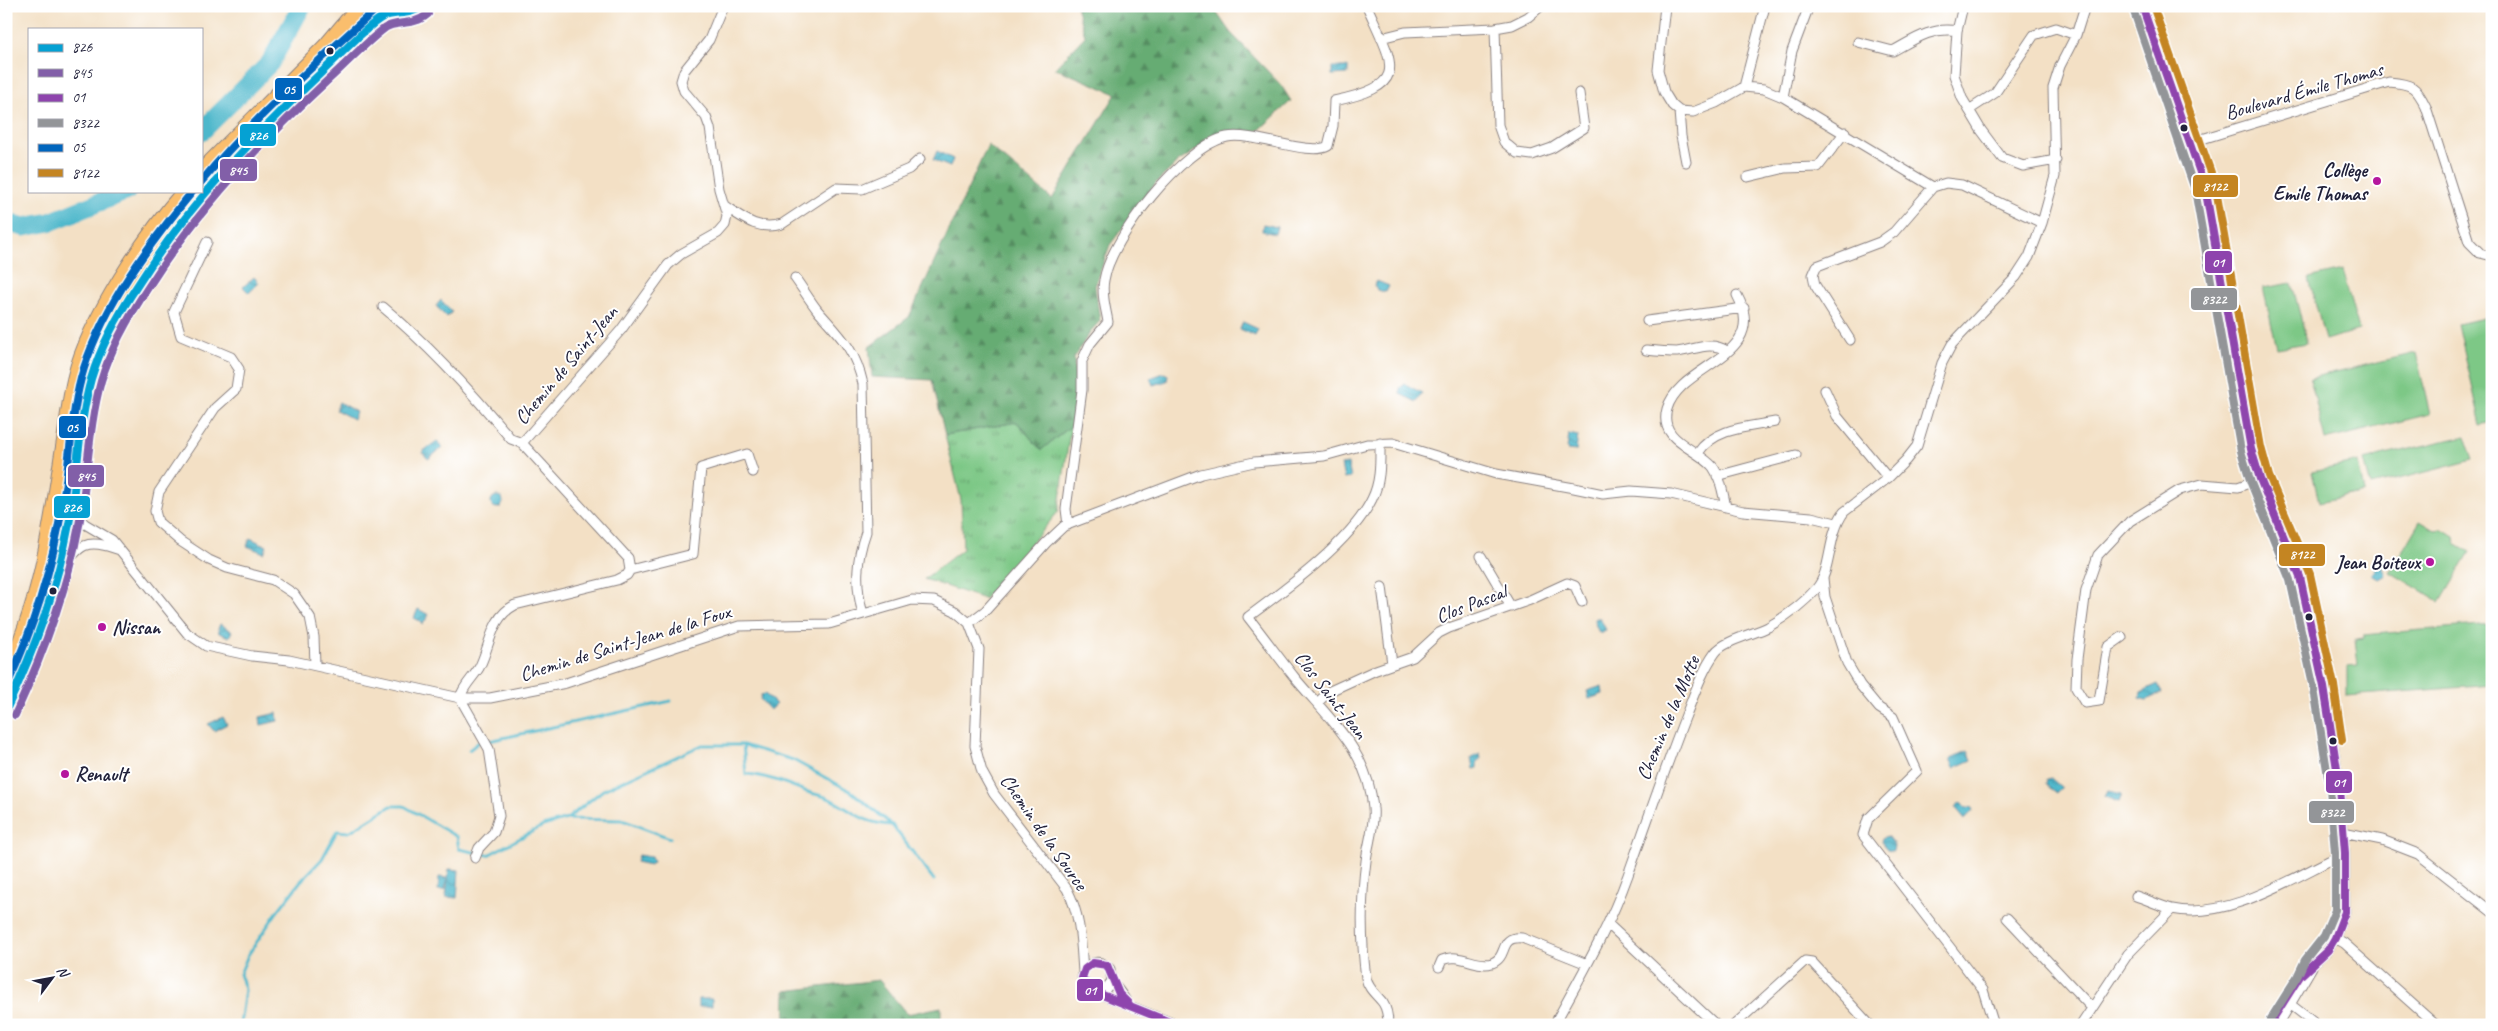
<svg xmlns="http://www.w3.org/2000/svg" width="2498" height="1031" font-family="Caveat,sans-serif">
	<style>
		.grass { fill: url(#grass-tufts); stroke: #507560 }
		.forest { fill: url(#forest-firs); stroke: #446757 }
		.green { fill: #7dc886; stroke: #507560 }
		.water { fill: url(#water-waves); stroke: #386c83 }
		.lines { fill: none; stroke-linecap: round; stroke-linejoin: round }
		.stream { stroke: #4db7cb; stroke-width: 3 }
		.river { stroke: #4db7cb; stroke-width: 19 }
		.minor-casing { stroke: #8a8180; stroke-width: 11 }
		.primary-casing { stroke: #8a8180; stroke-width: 16 }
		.minor { stroke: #fff; stroke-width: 9 }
		.primary { stroke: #fabe6d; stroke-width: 14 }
		.bus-1-casing { stroke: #fff; stroke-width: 11 }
		.bus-2-casing { stroke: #fff; stroke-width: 11 }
		.bus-3-casing { stroke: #fff; stroke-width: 11 }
		.bus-4-casing { stroke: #fff; stroke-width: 11 }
		.bus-5-casing { stroke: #fff; stroke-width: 11 }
		.bus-6-casing { stroke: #fff; stroke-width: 11 }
		.bus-1 { stroke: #05a1d3; stroke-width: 8 }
		.bus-2 { stroke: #825fa8; stroke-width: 8 }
		.bus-3 { stroke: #8e44ad; stroke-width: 8 }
		.bus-4 { stroke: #939598; stroke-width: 8 }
		.bus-5 { stroke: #0065bd; stroke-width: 8 }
		.bus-6 { stroke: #c48522; stroke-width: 8 }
		.bus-dot { fill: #22223b; stroke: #fff; stroke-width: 2 }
		.poi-dot { fill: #b5179e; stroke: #fff; stroke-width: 2 }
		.labels { text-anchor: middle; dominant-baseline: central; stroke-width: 4; stroke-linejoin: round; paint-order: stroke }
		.street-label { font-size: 20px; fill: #22223b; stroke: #fff }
		.poi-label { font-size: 20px; font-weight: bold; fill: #22223b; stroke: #fff; text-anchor: end }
		.line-badge { stroke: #fff; stroke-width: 2 }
		.badge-label { font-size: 14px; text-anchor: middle; font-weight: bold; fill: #fff }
	</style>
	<defs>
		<pattern id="grass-tufts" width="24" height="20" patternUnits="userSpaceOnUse" patternTransform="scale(1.25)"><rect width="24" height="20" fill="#7dc886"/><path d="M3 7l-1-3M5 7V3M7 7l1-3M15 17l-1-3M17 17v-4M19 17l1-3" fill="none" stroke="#66a26f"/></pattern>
		<pattern id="forest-firs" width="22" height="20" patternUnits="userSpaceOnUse" patternTransform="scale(1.25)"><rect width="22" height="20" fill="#66ac73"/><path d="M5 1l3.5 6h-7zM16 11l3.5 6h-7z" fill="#548c60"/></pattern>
		<pattern id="water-waves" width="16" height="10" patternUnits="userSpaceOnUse" patternTransform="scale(1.25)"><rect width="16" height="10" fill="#4db7cb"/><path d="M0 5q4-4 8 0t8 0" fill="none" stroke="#4094a6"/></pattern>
	</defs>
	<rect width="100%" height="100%" fill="#fff"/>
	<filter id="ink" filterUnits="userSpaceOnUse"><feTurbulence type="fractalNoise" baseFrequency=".02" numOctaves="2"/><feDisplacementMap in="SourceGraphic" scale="10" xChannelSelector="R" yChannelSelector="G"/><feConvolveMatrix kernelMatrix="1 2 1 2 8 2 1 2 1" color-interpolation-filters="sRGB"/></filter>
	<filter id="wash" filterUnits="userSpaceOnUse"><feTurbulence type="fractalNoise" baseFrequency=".0096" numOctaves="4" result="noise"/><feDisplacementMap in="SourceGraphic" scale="20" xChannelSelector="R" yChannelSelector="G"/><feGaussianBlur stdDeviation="1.12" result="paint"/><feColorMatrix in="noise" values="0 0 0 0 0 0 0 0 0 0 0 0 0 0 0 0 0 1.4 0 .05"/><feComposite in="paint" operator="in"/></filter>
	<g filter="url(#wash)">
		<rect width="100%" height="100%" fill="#f3e0c5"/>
		<path class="grass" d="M1017,422L1041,450L1071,426L1058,512L984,599L924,579L963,549L961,500L945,435Z"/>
		<path class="forest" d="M1076,6H1212L1230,32L1281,85L1291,101L1256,133L1219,135L1178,162L1156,183L1110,245L1095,286L1100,321L1090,332L1074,358L1076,390L1071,426L1041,450L1017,422L945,435L932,380L872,377L869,347L909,317L988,145L1052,199L1116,94L1055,68L1085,36Z
			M879,980L907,1014L941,1007V1025H786L785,991Z"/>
		<path class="green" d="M2342,270L2359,330L2325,340L2309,278Z
			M2292,283L2307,343L2277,348L2263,288Z
			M2492,316V422L2481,425L2458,324Z
			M2416,353L2430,414L2325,440L2310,378Z
			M2465,436L2473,460L2371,486L2364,460Z
			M2358,462L2364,492L2319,502L2312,472Z
			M2420,521L2435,530L2441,529L2454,537L2455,543L2470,552L2440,602L2390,572Z
			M2492,624V685L2347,696V667L2358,666L2355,639L2363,638V635Z"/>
		<path class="water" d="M1332,67H1348V74L1332,75Z
			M937,151L953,159L950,167L933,160Z
			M1263,224L1277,227L1275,234L1262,231Z
			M254,277L259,283L249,293L243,287Z
			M1377,281L1389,286L1386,292L1377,290L1374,286Z
			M441,300L452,312L446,317L436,306Z
			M1243,322L1258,329L1255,336L1240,329Z
			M1164,373L1168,375L1167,381L1153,385L1150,378Z
			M1405,384L1422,393L1417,402L1400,394V388Z
			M339,402L356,412L353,419L336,410Z
			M1569,434L1578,436L1576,451L1567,450Z
			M437,441L442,448L428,459L422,452Z
			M1348,464L1351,478L1344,479L1341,465Z
			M491 502a6 6 0 1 1 12 0a6 6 0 1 1-12 0Z
			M250,538L267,546L264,553L247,546Z
			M2380,554L2386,558L2383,567L2386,575L2379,579L2372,574L2376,568L2374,560Z
			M418,609L429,615L422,625L420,621L414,618Z
			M1596,618H1600L1606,630L1599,633L1594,621Z
			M220,624L232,631L229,637L219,633L218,629Z
			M2158,684L2162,693L2146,700L2140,698L2141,692Z
			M1602,686L1603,694L1589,699L1587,691Z
			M765,694L776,704L770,710L760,699L761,695Z
			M277,713L278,721L261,725L260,717Z
			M223,717L227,724L214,731L208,724Z
			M1968,751L1972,760L1954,768L1950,758Z
			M1480,754L1481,759L1477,762V768L1473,769L1471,758Z
			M2052,779L2062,788L2057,793L2046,785L2047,780Z
			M2108,791L2122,794L2119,802L2105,797Z
			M1961,802L1966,808L1971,807L1973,810L1965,819L1955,807Z
			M1887,836L1894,845L1893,851L1888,850L1881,842L1882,838Z
			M638,855L651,857L653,862L650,865L636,862Z
			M449,869L459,870L457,898L446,897Z
			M439,877L447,878L445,890H438Z
			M698,999H712V1006L698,1007Z"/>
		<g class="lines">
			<path class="stream" d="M489,741L671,701
				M743,745L746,774C768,776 785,783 805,791C812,794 821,795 828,798C854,811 859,822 891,825
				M469,750L479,742
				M567,819L603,790L702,745H743L793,760L852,792L892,825L934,880
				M240,1025L245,989L240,974L248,955L277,912L300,882L322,859L337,831L349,832L391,806H404L457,837L459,849L488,855L543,826L567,819L622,820L670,838"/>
			<path class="river" d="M201,132L270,63L302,6
				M6,222L24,227L50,222L127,191"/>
		</g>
	</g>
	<g filter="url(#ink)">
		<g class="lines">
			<g class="minor-casing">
				<path id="minor" d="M1665,6L1658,70L1664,92L1672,105L1679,111L1693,112L1716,103L1744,87L1764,89L1783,97L1933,187L1946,183L1962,185L2042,223
					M1963,6L1957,31L1954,75L1962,98L1981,130L2002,158L2023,166L2056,160
					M2142,6L2205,187L2251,449L2260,479L2300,577L2324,687L2340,788L2345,853V912L2335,938L2328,950L2300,976L2269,1025
					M1495,28L1498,125L1504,142L1517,153L1532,155L1552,148L1584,128L1579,93
					M1381,38L1405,32L1495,28L1512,25L1528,17L1541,6
					M1858,42L1893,51C1913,40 1933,26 1957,31
					M1744,87L1765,6
					M1783,97L1792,51L1809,6
					M1969,110L1995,93L2034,35L2056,28L2076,35
					M1679,111L1681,136L1686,162
					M2192,142L2389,82C2412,84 2416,86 2426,107L2469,242L2480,253L2492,256
					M1748,177L1785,168L1818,167L1845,132
					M725,206C744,219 758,231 782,224L836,188L862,189L909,169L920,159
					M207,242L174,312L181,336L231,357L239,369L236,389L215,408L159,492L155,511L158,522L180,541L209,560L227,568L273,580L294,594L310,617L314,637L315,665
					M795,278C803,289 810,301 818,311C841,337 855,349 863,384L866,532C856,560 855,585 863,614
					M383,307C431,347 471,391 511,439L522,443
					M1647,321L1744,308
					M1850,340L1815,285L1813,275L1817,266L1880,242L1894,232L1933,187
					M1646,350C1656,351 1667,352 1677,352C1695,350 1710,340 1727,351
					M1825,390L1837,416L1888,478
					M1380,443C1380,462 1381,481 1372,499C1352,541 1286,589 1248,617C1264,637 1279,658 1295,678C1329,719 1368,750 1373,808C1375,826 1368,843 1366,861C1361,899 1361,940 1366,978C1368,989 1377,995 1383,1003C1387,1009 1388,1018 1388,1025
					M1698,453C1714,428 1748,427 1775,422
					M1717,476L1796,455
					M1726,507C1723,494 1721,478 1713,467C1697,448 1658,441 1667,409C1680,363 1771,358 1737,295
					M71,512L85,524L112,540L187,633L206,646L252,656L289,660L460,698H490L566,683L739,626L829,624L912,600L934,601L955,611L969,623L979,649L975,746L982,772L994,794L1067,889C1081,916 1081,943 1083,973
					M1068,525L1066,509L1082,390V361L1090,344L1108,322C1106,309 1101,294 1104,280C1111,238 1183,146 1227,137C1254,132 1310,157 1328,146L1333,126L1334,101C1411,85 1394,66 1367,6
					M1481,556L1511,607
					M630,570L693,554L701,468L747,454L753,472
					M61,573C80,543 85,538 120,550
					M1823,578L1825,597L1847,663L1860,685L1879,708L1893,717L1917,771L1868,819L1863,835L1983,990L1994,1025
					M1382,587L1392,664
					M969,623L986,610L1046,543L1064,526L1201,474L1254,462L1324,456L1367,444L1393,443L1496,474L1574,488L1603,494L1631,491L1671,494L1743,511L1811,517L1836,523
					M2122,637L2108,647L2099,701L2085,703L2076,688L2077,659L2086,590L2098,555L2130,521L2180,490L2202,484L2238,487L2260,479
					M460,698C463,686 473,678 479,668C491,645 490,618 515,605L617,580L627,575L630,570L628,558L522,443L621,330L668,265L681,254L718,233L725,225L727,216L719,189L710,128L706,117L684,91L681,81L684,71L709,40L723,6
					M460,698L489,749L499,816L494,832L479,848L475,858
					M1317,703L1330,691L1376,670L1413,657L1439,633L1449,628L1530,600L1567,583L1575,586L1582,602
					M2343,832L2382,840L2418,854L2492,912
					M2136,896C2148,900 2160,906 2172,909C2229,921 2295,876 2345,853
					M2007,918L2092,1008
					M1608,924L1716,1025
					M2335,938L2344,943L2436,1025
					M1439,967L1442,960C1460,952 1476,968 1492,963C1509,957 1498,936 1522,938L1587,964
					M1112,981L1127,1002
					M1095,992L1104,991L1112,981L1110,969C1100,957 1084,962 1082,978L1090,990L1178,1025
					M2286,1001L2317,1025
					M1554,1025C1581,976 1609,928 1628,875C1647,822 1665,768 1686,715C1694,695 1702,671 1715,653C1723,641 1754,634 1768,627C1785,617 1803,604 1816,589C1832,572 1827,535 1844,512L1888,478L1906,460L1917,446L1942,363L1952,344L2016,277L2029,257L2042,223L2055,176L2053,88L2060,66L2076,35L2085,6
					M1734,1025L1805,961L1812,962L1870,1025
					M2081,1025L2128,954L2172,909
					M2278,1025L2312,967"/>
			</g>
			<g class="primary-casing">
				<path id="primary" d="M378,6C390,19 410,18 422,6
					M201,171L325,46L359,6
					M6,673C41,603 51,523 63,447C67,423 69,399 75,376C89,319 145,236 184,191
					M6,711C39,643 63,572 74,497C80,458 81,418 91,380C99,350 115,321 131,295C195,187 290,101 382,17L391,15"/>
			</g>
			<use href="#minor" class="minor"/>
			<use href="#primary" class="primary"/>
			<g class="bus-1-casing">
				<path id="bus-1" d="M6,710C34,651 57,589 69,524C78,476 78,426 91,379C101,345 119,313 139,283C190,203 255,135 324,70C339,56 366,27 381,18C394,10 409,17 422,6"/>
			</g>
			<g class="bus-2-casing">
				<path id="bus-2" d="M15,715C43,654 67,591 79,525C88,478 88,428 101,381C111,347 129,316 149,286C198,209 261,142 328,80C347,63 365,43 385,28C395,20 413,27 428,14"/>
			</g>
			<g class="bus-3-casing">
				<path id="bus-3" d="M2142,6L2205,187L2251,449L2260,479L2300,577L2324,687L2340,788L2345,853V912L2335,938L2328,950L2300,976L2269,1025
					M1129,1004L1119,994L1107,965L1093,963L1085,969L1082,978L1090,990L1177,1025"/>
			</g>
			<g class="bus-4-casing">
				<path id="bus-4" d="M2133,9L2195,190L2241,451L2251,483L2290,580L2314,689L2330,789L2335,853V910L2324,936L2305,960L2297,977L2270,1020"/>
			</g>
			<g class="bus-5-casing">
				<path id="bus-5" d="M201,182C253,119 315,64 375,10L385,6
					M6,687C35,626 54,561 64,495C71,453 71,409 84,368C105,303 150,243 193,191"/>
			</g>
			<g class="bus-6-casing">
				<path id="bus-6" d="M2153,6L2215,184L2261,447L2269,476L2310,574L2334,685L2342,740"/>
			</g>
			<use href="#bus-1" class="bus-1"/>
			<use href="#bus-2" class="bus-2"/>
			<use href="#bus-3" class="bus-3"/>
			<use href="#bus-4" class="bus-4"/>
			<use href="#bus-5" class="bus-5"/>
			<use href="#bus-6" class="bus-6"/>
		</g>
	</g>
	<g class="bus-dot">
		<circle cx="330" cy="51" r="4.5"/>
		<circle cx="2184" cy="128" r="4.5"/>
		<circle cx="53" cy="591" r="4.5"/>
		<circle cx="2309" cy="617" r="4.5"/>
		<circle cx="2333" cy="741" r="4.5"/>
	</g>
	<g class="poi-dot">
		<circle cx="2377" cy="181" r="5"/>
		<circle cx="2430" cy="562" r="5"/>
		<circle cx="102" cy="627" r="5"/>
		<circle cx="65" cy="774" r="5"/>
	</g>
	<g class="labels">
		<g class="street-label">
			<text transform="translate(2304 91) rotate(-16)">Boulevard Émile Thomas</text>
			<text transform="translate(566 365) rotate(-50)">Chemin de Saint-Jean</text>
			<text transform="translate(1471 604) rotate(-21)">Clos Pascal</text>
			<text transform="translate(625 643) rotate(-17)">Chemin de Saint-Jean de la Foux</text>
			<text transform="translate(1331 695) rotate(52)">Clos Saint-Jean</text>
			<text transform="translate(1668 718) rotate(-67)">Chemin de la Motte</text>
			<text transform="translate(1044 832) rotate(55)">Chemin de la Source</text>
		</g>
		<g class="poi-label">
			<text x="2367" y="170">Collège<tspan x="2367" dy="23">Emile Thomas</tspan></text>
			<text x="2420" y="562">Jean Boiteux</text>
			<text x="112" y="627" text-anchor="start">Nissan</text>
			<text x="75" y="774" text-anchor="start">Renault</text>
		</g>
	</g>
	<g class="line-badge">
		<rect x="274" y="77" width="29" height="24" rx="5" fill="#0065bd"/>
		<rect x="239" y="123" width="38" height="24" rx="5" fill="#05a1d3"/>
		<rect x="219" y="158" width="39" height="24" rx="5" fill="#825fa8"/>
		<rect x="2192" y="174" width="47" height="24" rx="5" fill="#c48522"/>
		<rect x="2204" y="250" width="29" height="24" rx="5" fill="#8e44ad"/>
		<rect x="2190" y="287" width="48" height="24" rx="5" fill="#939598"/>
		<rect x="58" y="415" width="29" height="24" rx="5" fill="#0065bd"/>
		<rect x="67" y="464" width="38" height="24" rx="5" fill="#825fa8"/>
		<rect x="53" y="495" width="38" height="24" rx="5" fill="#05a1d3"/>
		<rect x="2278" y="543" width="48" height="24" rx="5" fill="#c48522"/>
		<rect x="2325" y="770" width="28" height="24" rx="5" fill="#8e44ad"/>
		<rect x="2308" y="800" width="47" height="24" rx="5" fill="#939598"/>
		<rect x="1076" y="978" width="28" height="24" rx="5" fill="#8e44ad"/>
	</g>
	<g class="badge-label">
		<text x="289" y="94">05</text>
		<text x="258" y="140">826</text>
		<text x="238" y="175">845</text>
		<text x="2215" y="191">8122</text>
		<text x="2218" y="267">01</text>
		<text x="2214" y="304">8322</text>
		<text x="72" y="432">05</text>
		<text x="86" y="481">845</text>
		<text x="72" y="512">826</text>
		<text x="2302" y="559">8122</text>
		<text x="2339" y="787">01</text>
		<text x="2332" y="817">8322</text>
		<text x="1090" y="995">01</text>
	</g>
	<rect width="2498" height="1031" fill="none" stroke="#fff" stroke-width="25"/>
	<rect x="28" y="28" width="175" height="165" fill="#ffffff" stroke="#a7a7b1"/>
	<rect x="38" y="44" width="25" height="8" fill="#05a1d3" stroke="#a7a7b1"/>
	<text x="72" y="52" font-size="15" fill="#22223b">826</text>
	<rect x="38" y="69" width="25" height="8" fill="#825fa8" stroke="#a7a7b1"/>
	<text x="72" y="78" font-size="15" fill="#22223b">845</text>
	<rect x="38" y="94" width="25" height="8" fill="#8e44ad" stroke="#a7a7b1"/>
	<text x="72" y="102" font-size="15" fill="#22223b">01</text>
	<rect x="38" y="119" width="25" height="8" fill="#939598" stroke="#a7a7b1"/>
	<text x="72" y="128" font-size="15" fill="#22223b">8322</text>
	<rect x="38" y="144" width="25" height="8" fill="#0065bd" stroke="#a7a7b1"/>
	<text x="72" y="152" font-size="15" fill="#22223b">05</text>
	<rect x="38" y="169" width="25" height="8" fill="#c48522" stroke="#a7a7b1"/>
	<text x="72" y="178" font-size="15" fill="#22223b">8122</text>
	<g transform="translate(52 978) rotate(58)" stroke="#ffffff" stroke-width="4" paint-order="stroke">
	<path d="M0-4L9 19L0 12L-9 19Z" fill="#22223b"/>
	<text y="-8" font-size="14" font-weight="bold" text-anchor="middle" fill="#22223b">N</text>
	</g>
</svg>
